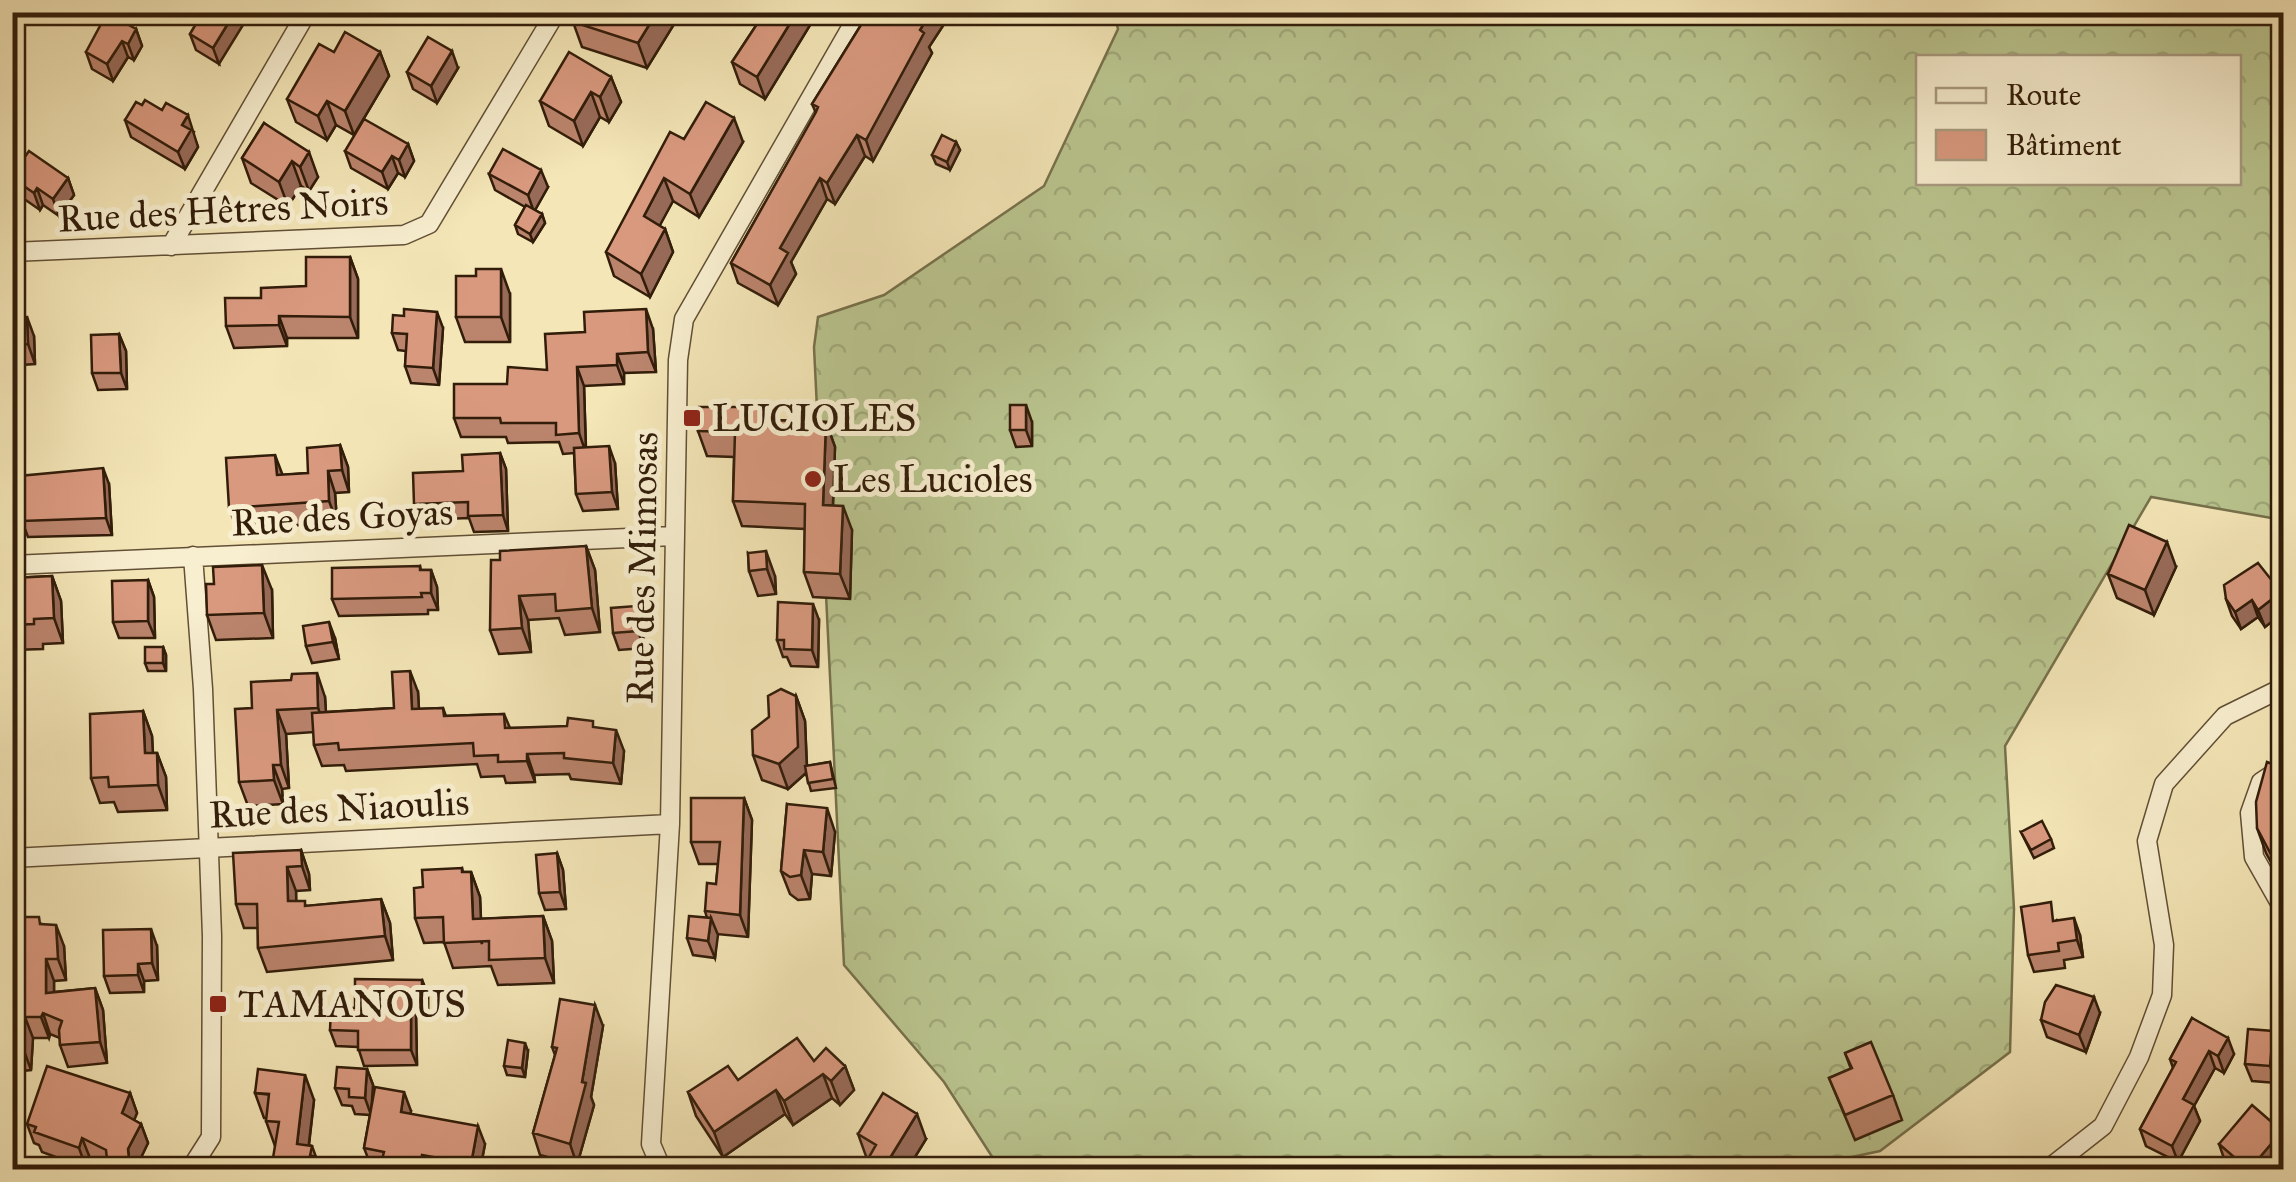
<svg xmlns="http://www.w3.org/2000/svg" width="2296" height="1182" font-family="'IM FELL Great Primer',serif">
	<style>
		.forest { fill: url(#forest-crowns); stroke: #76714c; stroke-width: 2.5; fill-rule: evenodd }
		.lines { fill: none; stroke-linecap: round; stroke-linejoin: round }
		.minor-casing { stroke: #624f35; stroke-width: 21 }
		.minor { stroke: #f8efd0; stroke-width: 18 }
		.wall { fill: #bb846d; stroke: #321d0a; stroke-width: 2.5 }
		.shaded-wall { fill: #986b59; stroke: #321d0a; stroke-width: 2.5 }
		.building { fill: #d9997f; stroke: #321d0a; stroke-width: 2.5 }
		.poi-dot { fill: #8f2418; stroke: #f8efd0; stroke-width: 4 }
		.labels { text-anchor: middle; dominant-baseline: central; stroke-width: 10; stroke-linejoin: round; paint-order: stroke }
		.street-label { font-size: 38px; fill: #321d0a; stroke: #f8efd0 }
		.poi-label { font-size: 38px; fill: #321d0a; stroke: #f8efd0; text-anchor: start }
	</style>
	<defs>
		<pattern id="forest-crowns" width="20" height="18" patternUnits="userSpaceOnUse" patternTransform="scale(2.5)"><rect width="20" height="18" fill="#bac58f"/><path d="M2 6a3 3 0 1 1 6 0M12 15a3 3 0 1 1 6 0" fill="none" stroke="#a0a97a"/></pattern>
	</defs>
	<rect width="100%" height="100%" fill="#f4e6b7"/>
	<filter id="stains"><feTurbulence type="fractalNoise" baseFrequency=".002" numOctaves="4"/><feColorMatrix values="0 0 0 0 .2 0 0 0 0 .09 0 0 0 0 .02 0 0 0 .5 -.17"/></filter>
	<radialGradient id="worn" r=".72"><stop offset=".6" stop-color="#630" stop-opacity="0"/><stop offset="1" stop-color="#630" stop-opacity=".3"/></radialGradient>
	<path class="forest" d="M1114,13H2283V520L2151,497L2005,746L2014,909L2010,1052L1880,1151L1795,1169H1000L944,1082L844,965L814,347L818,317L884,295L1044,186L1118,29ZM1918,58H2238V182H1918Z"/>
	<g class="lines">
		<g class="minor-casing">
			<path id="minor" d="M171,246L307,12
				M12,252L404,235L429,224L556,12
				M12,565L674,536
				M2284,767L2261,782L2250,813L2254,857L2284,910
				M12,858L670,824
				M190,1170L211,1137L212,936L203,689L193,556
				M662,1170L651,1144L670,824L678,360L684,319L860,12
				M2047,1170L2103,1126L2139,1057L2162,995L2164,945L2147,841L2164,784L2225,716L2284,687"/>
		</g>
		<use href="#minor" class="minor"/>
	</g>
	<path class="wall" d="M203,12L219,64L196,50L190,34Z
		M357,12H387V20L359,18Z
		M575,12H675L676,21L647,68L582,47L573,22Z
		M759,12H818L765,99L740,84L732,62L761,18Z
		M869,12H946L948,18L929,47L932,53L873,161L865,156L835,204L827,199L791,262L796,274L778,305L738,283L731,263L816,113L812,104Z
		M136,29L142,46L134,60L128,57L113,81L92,69L86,52Z
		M334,52H380L389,76L354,135L336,125L327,140L296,122L287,99Z
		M458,68L437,103L413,89L407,72Z
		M611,77L621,102L609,122L600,117L583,146L549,126L540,101Z
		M142,105L162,110L194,132L193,134L198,147L185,169L131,137L125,120Z
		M264,123L318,177L309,191L301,186L288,206L251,183L242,158Z
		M684,139L743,142L699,217L673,201L659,226L665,229L673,252L650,297L614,276L606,252Z
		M956,142L960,150L950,170L936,164L932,155Z
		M408,144L414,161L405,177L398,173L388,189L351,168L345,151Z
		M489,174L548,187L535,210L542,214L545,223L533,242L518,234L515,225L525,207L495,190Z
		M12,175L68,178L74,195L59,216L43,205L40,210L17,194L12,181Z
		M350,257L358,279V338H287V346L234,348L226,326L261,298L306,286Z
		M510,294V342H465L456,317Z
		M12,307L17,317L34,336L35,364L21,365V374H17L19,426H12Z
		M443,328L439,385L411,383L405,366L406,351L398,350L392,333Z
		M653,329L656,372L624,373V384L584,386L586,448L615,463L618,509L583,511L576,494L574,453L563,454L559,442L508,443L506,437H461L454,418L507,384L547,370Z
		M119,334L126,351L127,389L98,390L92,373Z
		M770,407L775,420L826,422L835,447L833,505L852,530L850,599L813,597L804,572L805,529L742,526L733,501L734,457L707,456L698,431Z
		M1032,422V446L1016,447L1010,430Z
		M340,445L348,467L349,492L335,493L337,522L237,530L229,508L283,475L308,473Z
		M500,453L506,469L508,531L474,532L469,518L420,520L414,504L463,471Z
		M109,484L112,535L28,537L22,521Z
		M586,546L595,570L600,632L565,635L559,618L528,620L531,652L499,654L490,630L500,560Z
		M748,553L775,576L776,594L758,596L749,571Z
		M420,566L421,570H431L437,587L438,610H428V614L339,616L332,599Z
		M2176,567L2154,615L2117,598L2108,574Z
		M52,576L61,601L63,643L43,644V649L12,650V578Z
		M148,580L154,597L155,638H119L113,622Z
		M272,590L273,638L216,640L207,615Z
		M2281,592L2284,598V612L2265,627L2258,617L2241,629L2232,616L2226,599Z
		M636,606L642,623L644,648L619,650L613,633Z
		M819,620L818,667L791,666L787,657H783L777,640Z
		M335,638L339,659L312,663L306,646Z
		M163,647L166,655V671H148L145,663Z
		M418,692L419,709L443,708L446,716L504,714L510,728H596L624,751L621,784L571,779L569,774L534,775L535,782L506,783L504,776L481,777L477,764L346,771L344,765L322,766L314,745V732L286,734L289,788L282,789L283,804L248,806L239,782L252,708L325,697L326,712L394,708Z
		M796,696L805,721L807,766L830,762L836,788L811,791L806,773L788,789L762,780L753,755Z
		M143,711L152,736L153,753H157L166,777L167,810L118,812L114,802L100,803L91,778Z
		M2284,768V886L2266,853L2257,828Z
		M744,798L752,820L748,937L717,934L715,958L693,955L687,938L707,918L705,911L716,884L718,864H699L691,842Z
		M787,804L835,832L831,876L812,874L810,899L798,900L790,894L781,871Z
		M2021,832L2051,839L2054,848L2034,858Z
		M301,850L309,874L310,890L296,891V901L307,906L381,899L390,923L393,960L267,972L258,948V928H244L236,904Z
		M557,853L563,870L566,909L545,910L539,893Z
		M462,868L463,872H471L480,897L481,919L543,916L552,941L554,983L498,985L491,966L453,968L444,942L424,943L415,918L423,887Z
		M12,917L42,924L64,946L66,980L54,981V992L95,988L103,1010L107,1063L68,1067L60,1045V1038L50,1034L49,1038H33L31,1070L12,1072Z
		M2057,920L2080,935L2083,957L2064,960L2065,968L2034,972L2028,955Z
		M157,946L158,980L144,981V992L110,993L104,976Z
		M422,980L428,995V1015H416L417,1065L364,1066L358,1047L336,1046L330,1030L355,1008Z
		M2100,1013L2086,1052L2047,1037L2041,1020Z
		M2192,1018L2234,1054L2224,1073L2215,1068L2194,1106L2200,1121L2178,1162L2146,1146L2140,1129L2173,1068L2170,1059Z
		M603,1026L591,1097L594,1105L577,1165L540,1155L533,1133L555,1055L552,1047Z
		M2279,1047L2276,1083L2252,1081L2245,1064Z
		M528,1051L525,1077L507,1075L504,1066Z
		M1845,1053L1893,1095L1902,1120L1855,1140L1829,1078L1851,1069Z
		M814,1061L845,1066L854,1090L840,1105L832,1098L793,1125L785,1114L723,1157L696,1116L688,1092Z
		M367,1069L373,1085L372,1100L411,1111L410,1114L485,1144L480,1170H379V1168L371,1166L364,1148L370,1115L355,1114L352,1106L342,1105L335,1088Z
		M130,1093L137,1113L134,1120L141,1124L148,1143L135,1170H108V1167L90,1158L86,1168L42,1152L39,1145L34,1143L27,1124Z
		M255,1093L314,1100L309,1145L312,1146L316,1157L275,1146L266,1121V1118H264Z
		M858,1134L926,1139L907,1170H874L870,1160L867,1159Z
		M2284,1134V1164L2279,1170H2228L2219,1144Z"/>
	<path class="shaded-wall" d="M235,12H251L219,64L213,48Z
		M657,12H675L676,21L647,68L638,43Z
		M797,12H818L765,99L757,77Z
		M931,12H946L948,18L929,47L932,53L873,161L866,140L920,30Z
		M136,29L142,46L134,60L128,44Z
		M122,41L128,57L113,81L107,64Z
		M452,51L458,68L437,103L431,86Z
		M380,52L389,76L354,135L345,111Z
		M611,77L621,102L609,122L600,97Z
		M591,92L600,117L583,146L574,121Z
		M327,101L336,125L327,140L318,116Z
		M188,115L198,147L185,169L178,152L182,125Z
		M734,118L743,142L699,217L690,194Z
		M857,135L865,156L835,204L827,183Z
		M956,142L960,150L950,170L947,162Z
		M408,144L414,161L405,177L399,160Z
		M309,152L318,177L309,191L300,167Z
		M392,156L398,173L388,189L382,172Z
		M292,161L301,186L288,206L279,182Z
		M541,170L548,187L534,212L528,195Z
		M68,178L74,195L59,216L53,199Z
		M664,178L673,201L652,240L644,216Z
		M820,178L827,199L791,262L796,274L778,305L770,285L780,248Z
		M37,188L43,205L40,210L34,193Z
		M542,214L545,223L533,242L530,234Z
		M665,229L673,252L650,297L641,274Z
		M350,257L358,279V338L350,317Z
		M501,269L510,294V342L501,317Z
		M646,309L653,329L656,372L648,352Z
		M437,312L443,328L439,385L433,368Z
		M279,316L287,338V346L279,325Z
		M27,317L34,336L35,364L28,344Z
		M119,334L126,351L127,389L121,373Z
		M14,345L21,365V374L14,354Z
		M617,354L624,373V384L617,365Z
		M12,362L17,374L19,426L12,409Z
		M577,367L584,386L586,453L579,433Z
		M1026,405L1032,422V446L1026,430Z
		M826,422L835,447L832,530L823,505Z
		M340,445L348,467L349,492L342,470Z
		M609,446L615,463L618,509L612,492Z
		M500,453L506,469L508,531L503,515Z
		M275,455L283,476L277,475Z
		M103,468L109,484L112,535L106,518Z
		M328,471L335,493L337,522L329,501Z
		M843,506L852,530L850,599L840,574Z
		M2167,542L2176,567L2154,615L2145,590Z
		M586,546L595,570L600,632L592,608Z
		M766,551L775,576L776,594L767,569Z
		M262,565L272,590L273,638L264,613Z
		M431,570L437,587L438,610L431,593Z
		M52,576L61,601L63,643L54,618Z
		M148,580L154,597L155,638L148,621Z
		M2281,592L2284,598V612L2265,627L2258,610Z
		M519,596L528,620L531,652L522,628Z
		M2252,600L2258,617L2241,629L2235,612Z
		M813,604L819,620L818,667L812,650Z
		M636,606L642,623L644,648L638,631Z
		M329,622L335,638L339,659L333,642Z
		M163,647L166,655V671L163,663Z
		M410,671L418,692L420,730L412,709Z
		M317,673L325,697L327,731L318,708Z
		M796,696L805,721L807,772L788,789L779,764Z
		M277,710L286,734L289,788L281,765Z
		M143,711L152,736L154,778L145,753Z
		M616,730L624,751L621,784L613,763Z
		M157,753L166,777L167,810L158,785Z
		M527,754L534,775L535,782L527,761Z
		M273,765L282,789L283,804L274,780Z
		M744,798L752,820L748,937L740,915Z
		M827,808L835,832L831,876L823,852Z
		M301,850L309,874L310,890L302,866Z
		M804,850L812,874L810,899L801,875Z
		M557,853L563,870L566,909L560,892Z
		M287,867L296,891L297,926L288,901Z
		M471,872L480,897L482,944L473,919Z
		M381,899L390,923L393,960L385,936Z
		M543,916L552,941L554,983L545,958Z
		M711,918L718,935L715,958L708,941Z
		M2074,918L2080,935L2083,957L2077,940Z
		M56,925L64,946L66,980L58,959Z
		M151,929L157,946L158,980L152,963Z
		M46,959L54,981V1014L46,993Z
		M138,964L144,981V992L138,975Z
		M422,980L428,995V1015L422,999Z
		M95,988L103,1010L107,1063L100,1042Z
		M2094,997L2100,1013L2086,1052L2079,1035Z
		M411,999L416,1015L417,1065L411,1050Z
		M595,1005L603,1026L591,1097L594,1105L577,1165L570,1144L582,1082Z
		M43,1013L50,1034L49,1038L41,1017Z
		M25,1017L33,1038L31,1070L23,1048Z
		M2273,1031L2279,1047L2276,1083L2270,1066Z
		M2228,1038L2234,1054L2224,1073L2218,1056Z
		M525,1043L528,1051L525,1077L522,1068Z
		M2209,1051L2215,1068L2194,1106L2200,1121L2178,1162L2172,1146L2183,1099Z
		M845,1066L854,1090L840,1105L831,1081Z
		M367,1069L373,1085L371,1115L365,1098Z
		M823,1074L832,1098L793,1125L784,1101Z
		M305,1075L314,1100L306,1168L297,1144Z
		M776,1090L785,1114L723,1157L714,1132Z
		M404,1092L411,1111L408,1131L401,1112Z
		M130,1093L137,1113L129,1133L122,1113Z
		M917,1114L926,1139L907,1170H886L885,1166Z
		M141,1124L148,1143L135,1170H130L128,1149Z
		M478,1126L485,1144L480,1170H473L471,1164Z
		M2282,1131L2284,1164L2279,1170H2249Z
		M82,1138L90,1158L86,1168L79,1148Z
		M422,1155L427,1170H420Z"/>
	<path class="building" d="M203,12H235L213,48L190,34Z
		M575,12H657L638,43L573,22Z
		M797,12L757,77L732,62L763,15L759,12Z
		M869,12H931L920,30L924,33L866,140L857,135L827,183L820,178L780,248L788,253L770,285L731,263L816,112L818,107L812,104Z
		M107,13L136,29L128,44L122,41L107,64L86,52Z
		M345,32L380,52L345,111L327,101L318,116L287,99L319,44L334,52Z
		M428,37L452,51L431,86L407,72Z
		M569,52L611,77L600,97L591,92L574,121L540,101Z
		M145,100L162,110L166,103L188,115L182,125L191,130L178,152L125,120L136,102L142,105Z
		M706,102L734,118L690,194L664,178L644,216L665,229L641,274L606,252L670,132L684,139Z
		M364,119L408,144L399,160L392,156L382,172L345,151Z
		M264,123L309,152L300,167L292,161L279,182L242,158Z
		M942,135L956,142L947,162L932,155Z
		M503,149L541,170L528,195L489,174Z
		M29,151L68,178L53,199L37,188L34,193L12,178V175Z
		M526,205L542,214L530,234L515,225Z
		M306,257H350V317L279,316V325L226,326L225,298H261V288L306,286Z
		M476,269H501V317H456V276H476Z
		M12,307L14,317H27L28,344L14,345V354H12Z
		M404,309L437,312L433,368L405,366L407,334L392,333L393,315L404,316Z
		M646,309L648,352L617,354V365L577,367L579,433L556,435V423H501L500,418H454V384H507L508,367L547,370L545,334L585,332L584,312Z
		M119,334L121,373H92L91,335Z
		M1010,405H1026V430H1010Z
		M699,407H770L769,420L826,422L823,505L843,506L840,574L804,572L805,504L733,501L735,432L698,431Z
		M340,445L342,470L328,471L329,501L229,508L226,458L275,455L277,475L308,473L307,448Z
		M609,446L612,492L576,494L574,448Z
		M500,453L503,515L468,516V502L414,504L413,473L463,471L462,455Z
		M103,468L106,518L22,521L19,476Z
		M2129,525L2167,542L2145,590L2108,574Z
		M586,546L592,608L556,611L555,594L519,596L522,628L490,630L491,560H500V551Z
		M766,551L767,569L749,571L748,553Z
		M2258,563L2281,592L2258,610L2252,600L2235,612L2226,599L2224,585Z
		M262,565L264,613L207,615L206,584H214L213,567Z
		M420,566V570H431V593H421L422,597L332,599V568Z
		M52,576L54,618L34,619V624L12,625V578Z
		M148,580V621L113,622L112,581Z
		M778,602L813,604L812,650L784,649V640H777Z
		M636,606L638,631L613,633L611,608Z
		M329,622L333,642L306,646L303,626Z
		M145,647H163V663H145Z
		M410,671L412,709L443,708L444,716L504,714L505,728L567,726L568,718L593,721V727L616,730L613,763L564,758V753L527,754V761L498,762V755L474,756L473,743L339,750L338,743L314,745L312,713L394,708L392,672Z
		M317,673L318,708L277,710L281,765H273L274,780L239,782L235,709L252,708L251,682L291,680L292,674Z
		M781,689L796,696L798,747L779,764L753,755L752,730L769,717L768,696Z
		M143,711L145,753H157L158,785L109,787L108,777L91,778L90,714Z
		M830,762L833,779L808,783L805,766Z
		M2267,762L2284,768V879L2257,828L2256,802Z
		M691,798H744L740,915L705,911L707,883L716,884L720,842H691Z
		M787,804L827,808L823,852L804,850L801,875L790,877L781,871Z
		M2042,821L2051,839L2031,850L2021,832Z
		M301,850L302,866L287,867L288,901H305V906L381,899L385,936L258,948L257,904H236L233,853Z
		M557,853L560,892L539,893L536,855Z
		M462,868V872H471L473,919L543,916L545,958L489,960V941L444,943L443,917L415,918L414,888L423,887L422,870Z
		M2051,902L2053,921L2074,918L2077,940L2058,943L2059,951L2028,955L2021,907Z
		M689,916L711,918L708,941L687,938Z
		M12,917H39L40,924L56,925L58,959H46V993L95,988L100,1042L60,1045L59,1030L62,1021L43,1013L41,1017H25L23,1048L12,1049Z
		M151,929L152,963L138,964V975L104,976L103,930Z
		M355,979L422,980V999H411V1050H358V1031L330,1030L331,1007L355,1008Z
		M2056,985L2094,997L2079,1035L2041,1020L2045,1002Z
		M560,999L595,1005L582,1082L586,1083L570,1144L533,1133L557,1048L552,1047Z
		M2192,1018L2228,1038L2218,1056L2209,1051L2183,1099L2194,1105L2172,1146L2140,1129L2176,1062L2170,1059Z
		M2248,1029L2273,1031L2270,1066L2245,1064Z
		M797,1038L814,1061L826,1048L845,1066L831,1081L823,1074L784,1101L776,1090L714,1132L688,1092L728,1066L738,1080Z
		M508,1040L525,1043L522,1068L504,1066Z
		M1871,1042L1893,1095L1845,1115L1829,1078L1852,1068L1845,1053Z
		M47,1066L130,1093L122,1113L141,1124L128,1149L130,1170H108L106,1150L82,1138L79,1148L34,1132L36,1127L27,1124Z
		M337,1067L367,1069L365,1098L349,1097V1089L335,1088Z
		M258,1069L305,1075L297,1144L312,1146L310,1156L340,1161L338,1170H271L279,1122L266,1121L269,1094L255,1093Z
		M375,1087L404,1092L401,1112L478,1126L471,1164L422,1155L420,1168L415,1167V1170H379L384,1152L364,1148Z
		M883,1093L917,1114L885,1166L869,1157L876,1145L858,1134Z
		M2252,1105L2282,1131L2249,1170L2219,1144Z
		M17,1158L48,1170H13Z"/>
	<g class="poi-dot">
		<rect x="682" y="408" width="20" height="20" rx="5"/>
		<circle cx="813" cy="479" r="10"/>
		<rect x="208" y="994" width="20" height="20" rx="5"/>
	</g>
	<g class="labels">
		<g class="street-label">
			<text transform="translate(223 210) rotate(-3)">Rue des Hêtres Noirs</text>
			<text transform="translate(342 517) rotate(-3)">Rue des Goyas</text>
			<text transform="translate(642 568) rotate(-89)">Rue des Mimosas</text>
			<text transform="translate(339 808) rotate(-3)">Rue des Niaoulis</text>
		</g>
		<g class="poi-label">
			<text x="712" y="418">LUCIOLES</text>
			<text x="833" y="479">Les Lucioles</text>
			<text x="238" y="1004">TAMANOUS</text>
		</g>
	</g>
	<rect width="2296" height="1182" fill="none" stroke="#f4e6b7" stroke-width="50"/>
	<rect x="15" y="15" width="2266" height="1152" fill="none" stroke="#321d0a" stroke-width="5"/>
	<rect x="25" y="25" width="2246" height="1132" fill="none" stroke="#321d0a" stroke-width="2.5"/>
	<rect x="1916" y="55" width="325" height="130" fill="#f8efd0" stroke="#a99b81" stroke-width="2.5"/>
	<rect x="1936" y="88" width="50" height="15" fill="#f8efd0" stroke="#a99b81" stroke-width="2.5"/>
	<text x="2006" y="105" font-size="30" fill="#321d0a">Route</text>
	<rect x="1936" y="130" width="50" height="30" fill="#d9997f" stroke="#a99b81" stroke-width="2.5"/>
	<text x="2006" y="155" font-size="30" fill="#321d0a">Bâtiment</text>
	<rect width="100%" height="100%" filter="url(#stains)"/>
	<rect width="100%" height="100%" fill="url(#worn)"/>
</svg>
